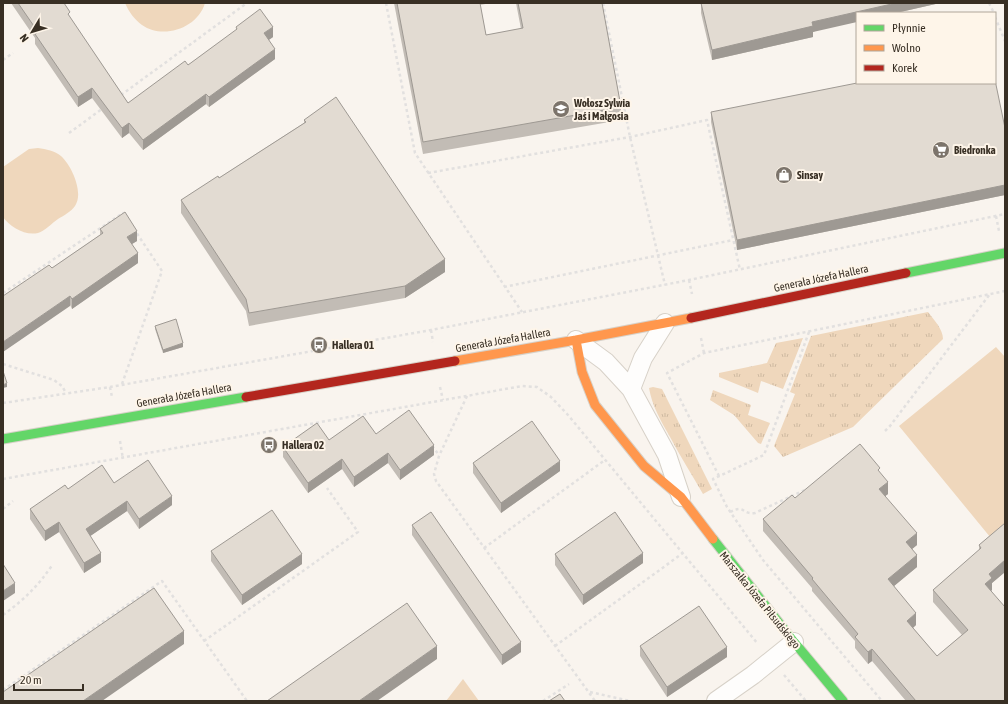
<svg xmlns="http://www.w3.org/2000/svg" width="1008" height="704" font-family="'Asap Condensed',sans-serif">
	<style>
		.grass { fill: url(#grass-tufts) }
		.park { fill: #efd7bc }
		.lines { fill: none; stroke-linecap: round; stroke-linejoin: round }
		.street-casing { stroke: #d7d1c8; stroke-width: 20 }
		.fast-casing { stroke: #d7d1c8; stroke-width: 11 }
		.slow-casing { stroke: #d7d1c8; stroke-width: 11 }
		.jam-casing { stroke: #d7d1c8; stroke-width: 11 }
		.path { stroke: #e2e0df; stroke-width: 2.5; stroke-dasharray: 3 3; stroke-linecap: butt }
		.street { stroke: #fefdfc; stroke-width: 18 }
		.fast { stroke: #63d668; stroke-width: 9 }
		.slow { stroke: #ff974d; stroke-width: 9 }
		.jam { stroke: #b3261e; stroke-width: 9 }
		.wall { fill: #c2bcb5 }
		.shaded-wall { fill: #9e9993 }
		.building { fill: #e2dbd2; stroke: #9e9993 }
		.labels { text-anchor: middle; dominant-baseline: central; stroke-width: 4; stroke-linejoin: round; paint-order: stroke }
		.poi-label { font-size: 11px; font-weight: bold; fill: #382f24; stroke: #fef5e9; text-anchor: start }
		.street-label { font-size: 11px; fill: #382f24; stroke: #fef5e9 }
	</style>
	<defs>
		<pattern id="grass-tufts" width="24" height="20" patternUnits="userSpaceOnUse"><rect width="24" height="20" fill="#efd7bc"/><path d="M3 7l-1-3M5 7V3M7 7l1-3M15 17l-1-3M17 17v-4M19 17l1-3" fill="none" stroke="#ceb9a1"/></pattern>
	</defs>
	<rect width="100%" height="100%" fill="#f9f4ee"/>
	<path class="grass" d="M928,312C934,320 943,329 943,339L853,427L783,457L774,446L795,394L790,392L811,336Z
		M803,338L783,389L761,381L758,393L719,377V373L767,363L776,343Z
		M653,387L662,389L712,489L703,494C692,475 680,456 670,437C661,421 652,406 649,388Z
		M713,390L751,405L748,415L770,423L761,444L758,443L734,415L710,400Z"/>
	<path class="park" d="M125,3H205C198,28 163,40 142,25C134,19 129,12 125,3Z
		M38,148C46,149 55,151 61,156C72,166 84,193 75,206C72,211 63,216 58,219C52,223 45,231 38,233C25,236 10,227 3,217V167L29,149Z
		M996,347L1005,357V534L995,543L899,426Z
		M463,679L479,701H446Z"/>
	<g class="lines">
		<g class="street-casing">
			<path id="street" d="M576,340L606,362L631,389L667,455L681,497
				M631,389L643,358L665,323
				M716,701L753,675L794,642"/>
		</g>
		<g class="fast-casing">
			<path id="fast" d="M906,273L1005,253
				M3,439L246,397
				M713,539L794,642L843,701"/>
		</g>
		<g class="slow-casing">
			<path id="slow" d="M576,340L582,372L595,405L644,466L681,497L713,539
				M455,361L576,340L691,318"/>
		</g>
		<g class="jam-casing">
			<path id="jam" d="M691,318L906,273
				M246,397L455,361"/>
		</g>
		<path class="path" d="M386,3L415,153L522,312
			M603,3L630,137L665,285
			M989,3L994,13
			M995,17L1005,41
			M3,60L13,53
			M121,95L247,3
			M69,133L102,109
			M428,173L630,137L707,120L740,270
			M996,216L999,231
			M689,280L692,294
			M504,287L733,240
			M3,293L123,213L125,216
			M431,330L433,342
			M809,332L764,455L713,479L727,507L763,560L882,701
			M701,338L704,353
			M3,364L54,380L62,386L66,393
			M122,384L162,271L136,232
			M110,387L112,397
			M440,387L443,400
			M467,396L439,456L434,474L436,481L595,701
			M3,403L110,387L431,330L689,280L1005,214
			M885,431L890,426L990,294
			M120,441L123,459
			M432,446L439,455
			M719,476L667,373L704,353L1005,291
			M3,479L522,386L537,387L551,397L568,415L758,644
			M3,509L13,501
			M730,512C745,504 742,515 755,513L805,490
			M484,548L605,460
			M3,615C25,599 38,586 53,564
			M204,641L358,532L327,488
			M555,646L683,553
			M784,675L806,701
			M3,690L162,581L247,701
			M590,692L630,701
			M543,701L569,684"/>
		<use href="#street" class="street"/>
		<use href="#fast" class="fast"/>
		<use href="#slow" class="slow"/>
		<use href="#jam" class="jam"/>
	</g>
	<path class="wall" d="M11,3H64L70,18L128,103L188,65L236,31V27L273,37L269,40L275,59L209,107L206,104L143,150L129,133L122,138L92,98L78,107L35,44V38Z
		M394,3H491L480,5L486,35L521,29L516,3H602L621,107V120L423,154Z
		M701,3H940L896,13H857L813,32V37L712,60L701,13Z
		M711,112L1005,128V195L737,250L711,122Z
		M304,120L445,272L405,298L249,326L246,311L181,213V200L219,178L304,123Z
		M100,229L137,241L132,244L138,263L72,309L52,268L100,235Z
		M155,326L183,347L163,353L155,329Z
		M376,434L434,455L400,480L388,463L354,487L342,469L308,493L283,457V447L329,440Z
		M473,463L560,471L501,513L473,473Z
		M880,473L888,494L885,496L917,545L912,549L917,567L894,586L916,625L913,628L937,656L962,635L933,602V590L979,551V545L1005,523V572L992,583V590L991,591L1005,701H906L872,661L868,664L855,648V641L812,591V588L763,531V519Z
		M114,483L172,505L139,529L127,511L90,536L101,562L84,573L59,532L45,541L30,519V509L68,489Z
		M412,525L521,652L502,665L412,535Z
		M211,551L302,564L242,605L211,561Z
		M555,554L643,563L583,605L555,565Z
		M640,646L727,657L667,697L640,656Z"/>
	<path class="shaded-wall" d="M896,3H940L896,13H857V22L813,32V37L712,60V50L812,22Z
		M273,27V37L264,43V33Z
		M275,49V59L209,107V97Z
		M92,88V98L78,107V97Z
		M206,94V104L143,150V140Z
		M129,123V133L122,138V128Z
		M1005,185V195L737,250V240Z
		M137,231V241L127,247V237Z
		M138,253V263L72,309V299Z
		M445,259V272L405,298V286Z
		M70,296V306L3,352V342Z
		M183,343V347L163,353V350Z
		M7,383V387L3,388V385Z
		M434,445V455L400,480V470Z
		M388,453V463L354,487V477Z
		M342,459V469L308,493V483Z
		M560,461V471L501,513V503Z
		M888,482V494L879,501V489Z
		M172,496V505L139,529V519Z
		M127,501V511L86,539V529Z
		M59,522V532L45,541V531Z
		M917,533V545L906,554V542Z
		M101,553V562L84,573V563Z
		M643,553V563L583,605V595Z
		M302,554V564L242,605V595Z
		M917,555V567L888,591V579Z
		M1005,560V572L992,583V590L985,596V584L989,574Z
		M15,583V593L3,601V591Z
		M916,613V625L907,633V621Z
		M184,631V644L102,701H83Z
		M521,642V652L502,665V655Z
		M437,646V659L377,701H359Z
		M727,647V657L667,697V687Z
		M872,649V661L868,664V652Z"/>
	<path class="building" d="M18,3H64L70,12L68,14L128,103L185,61L188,65L237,29L236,27L260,9L273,27L264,33L275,49L209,97L206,94L143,140L129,123L122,128L92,88L78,97L35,34L38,32Z
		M397,3H480L486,35L523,28L518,3H602L621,107L423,142Z
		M701,3H896L812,22L813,26L712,50Z
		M995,80L1005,128V185L737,240L711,112L857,83H995Z
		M336,97L445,259L405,286L249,313L246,299L181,200L218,176L219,178L306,122L304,120Z
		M125,212L137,231L127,237L138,253L72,299L70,296L3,342V296L49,265L52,268L103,233L100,229Z
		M176,319L183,343L163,350L155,326Z
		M3,371L7,383L3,385Z
		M409,410L434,445L400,470L388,453L354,477L342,459L308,483L283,447L317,423L329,440L363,416L376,434Z
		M532,421L560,461L501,503L473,463Z
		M860,444L880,468L878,470L888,482L879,489L917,533L906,542L917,555L888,579L916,613L907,621L937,656L968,630L933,590L981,548L979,545L1005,523V560L989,574L992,578L985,584L1005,607V701H916L872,649L868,652L855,637L858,634L812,579L813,578L763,519L792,495L795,498Z
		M148,460L172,496L139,519L127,501L86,529L101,553L84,563L59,522L45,531L30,509L65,485L68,489L102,465L114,483Z
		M272,510L302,554L242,595L211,551Z
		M431,512L521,642L502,655L412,525Z
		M615,512L643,553L583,595L555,554Z
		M3,564L15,583L3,591Z
		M154,588L184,631L83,701H3V692Z
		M407,603L437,646L359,701H267Z
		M699,606L727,647L667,687L640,646Z
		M560,694L565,701H549Z"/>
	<defs>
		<g id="school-disc" transform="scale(0.9)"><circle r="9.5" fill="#7c746b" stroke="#fef5e9"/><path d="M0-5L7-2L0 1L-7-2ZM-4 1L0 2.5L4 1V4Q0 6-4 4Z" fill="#fff"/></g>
		<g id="supermarket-disc" transform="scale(0.9)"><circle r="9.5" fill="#7c746b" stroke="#fef5e9"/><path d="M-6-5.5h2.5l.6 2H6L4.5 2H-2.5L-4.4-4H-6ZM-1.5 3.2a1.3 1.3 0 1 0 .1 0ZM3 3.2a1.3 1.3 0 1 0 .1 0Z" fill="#fff"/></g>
		<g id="shop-disc" transform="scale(0.9)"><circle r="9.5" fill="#7c746b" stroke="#fef5e9"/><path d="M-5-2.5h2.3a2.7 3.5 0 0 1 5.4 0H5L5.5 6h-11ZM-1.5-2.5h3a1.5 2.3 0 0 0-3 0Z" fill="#fff"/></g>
		<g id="bus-disc" transform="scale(0.9)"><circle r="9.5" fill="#7c746b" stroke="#fef5e9"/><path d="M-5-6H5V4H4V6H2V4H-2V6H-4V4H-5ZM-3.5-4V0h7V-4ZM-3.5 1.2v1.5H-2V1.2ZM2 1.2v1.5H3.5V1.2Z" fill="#fff"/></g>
	</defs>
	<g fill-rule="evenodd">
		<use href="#school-disc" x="561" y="109"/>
		<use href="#supermarket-disc" x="941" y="150"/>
		<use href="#shop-disc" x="784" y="175"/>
		<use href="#bus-disc" x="319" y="345"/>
		<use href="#bus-disc" x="269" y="445"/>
	</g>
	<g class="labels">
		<g class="poi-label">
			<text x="574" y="103">Wołosz Sylwia<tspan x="574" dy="13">Jaś i Małgosia</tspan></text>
			<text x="954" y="150">Biedronka</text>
			<text x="797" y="175">Sinsay</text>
			<text x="332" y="345">Hallera 01</text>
			<text x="282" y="445">Hallera 02</text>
		</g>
		<g class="street-label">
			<text transform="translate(821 278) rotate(-12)">Generała Józefa Hallera</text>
			<text transform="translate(503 340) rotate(-10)">Generała Józefa Hallera</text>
			<text transform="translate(184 395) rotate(-10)">Generała Józefa Hallera</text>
			<text transform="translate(760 600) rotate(51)">Marszałka Józefa Piłsudskiego</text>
		</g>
	</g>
	<rect width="1008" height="704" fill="none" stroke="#382f24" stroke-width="8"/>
	<rect x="856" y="12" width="140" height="72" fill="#fef5e9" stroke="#afa69a"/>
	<rect x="864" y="25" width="20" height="6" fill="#63d668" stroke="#afa69a"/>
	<text x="892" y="32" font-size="12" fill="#382f24">Płynnie</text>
	<rect x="864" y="45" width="20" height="6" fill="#ff974d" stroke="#afa69a"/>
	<text x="892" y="52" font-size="12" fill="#382f24">Wolno</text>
	<rect x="864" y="65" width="20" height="6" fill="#b3261e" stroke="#afa69a"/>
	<text x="892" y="72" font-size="12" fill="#382f24">Korek</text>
	<g transform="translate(32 32) rotate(232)" stroke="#fef5e9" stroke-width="3" paint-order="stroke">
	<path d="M0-3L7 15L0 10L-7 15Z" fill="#382f24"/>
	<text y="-6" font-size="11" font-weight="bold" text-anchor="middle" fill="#382f24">N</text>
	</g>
	<path d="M14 684v6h69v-6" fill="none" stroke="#382f24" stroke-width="2"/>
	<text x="20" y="684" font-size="12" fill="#382f24" stroke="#fef5e9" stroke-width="3" paint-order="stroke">20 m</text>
</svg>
